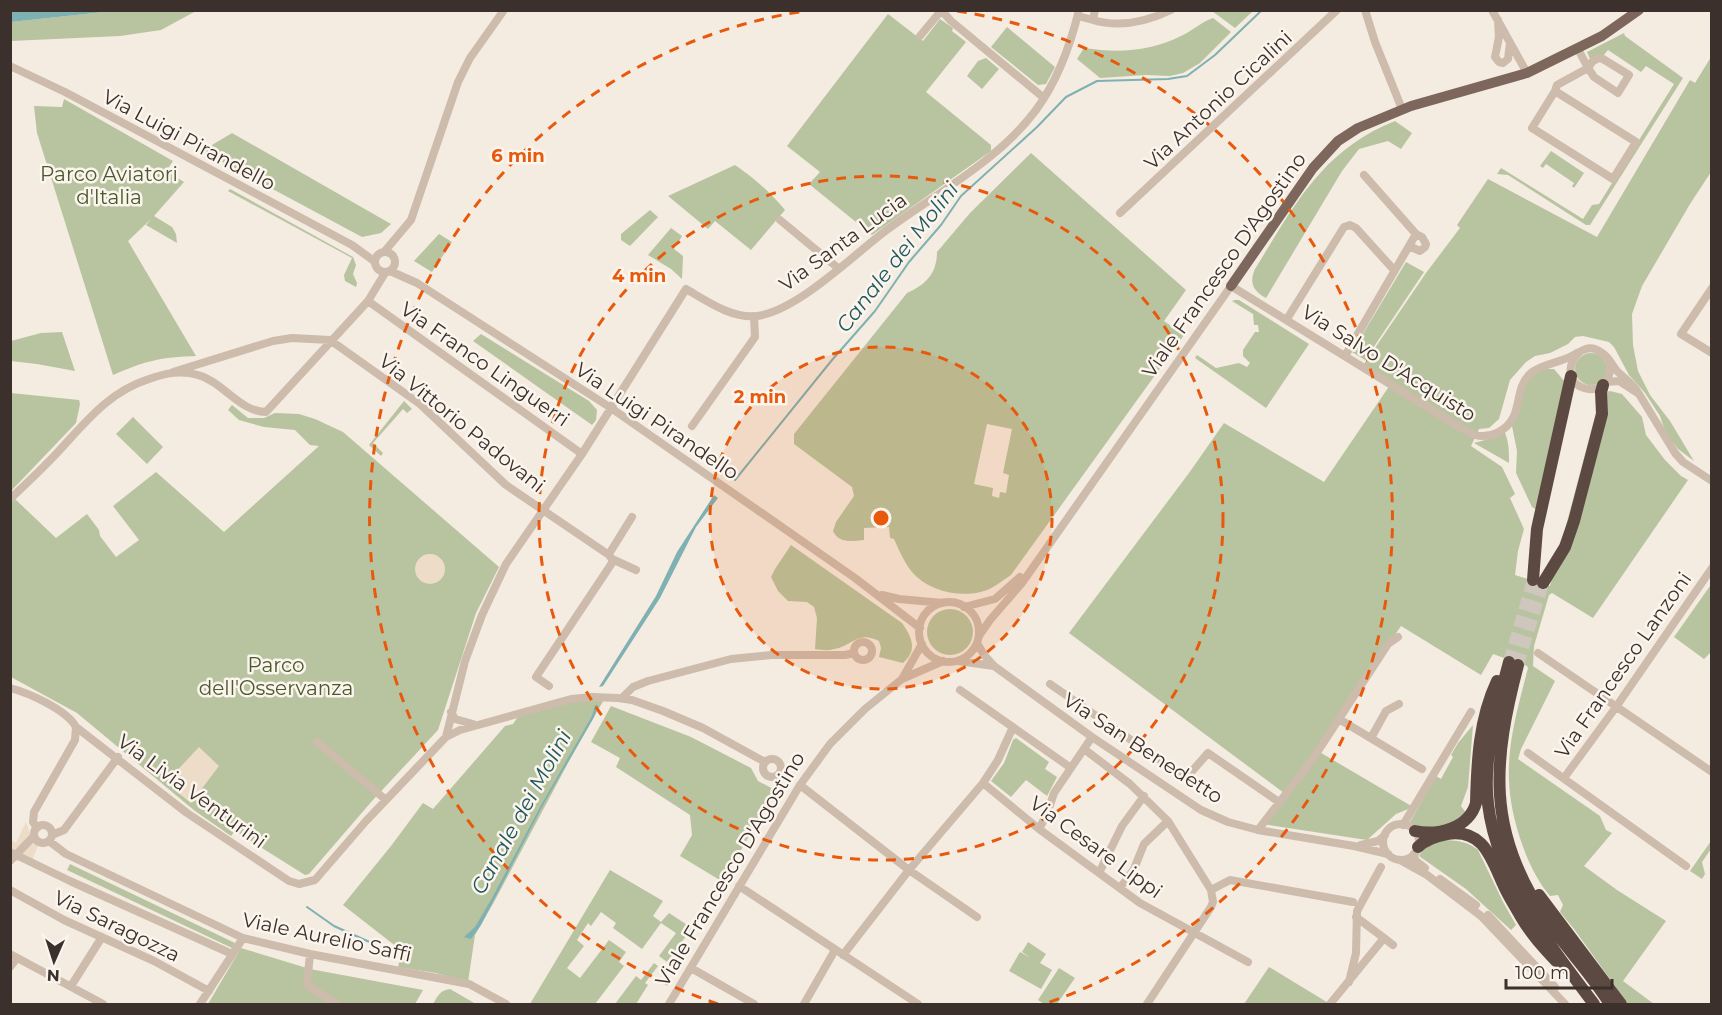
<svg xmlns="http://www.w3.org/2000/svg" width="1722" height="1015" font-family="Montserrat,sans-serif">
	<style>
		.green { fill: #b8c4a0; fill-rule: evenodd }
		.plaza { fill: #ecdcc8 }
		.water { fill: #7fb0b2 }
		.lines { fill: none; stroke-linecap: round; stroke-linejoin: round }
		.stream { stroke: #7fb0b2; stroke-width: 2 }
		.highway-tunnel { stroke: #cfc6bd; stroke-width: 12; stroke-dasharray: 12 6; stroke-linecap: butt }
		.minor { stroke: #cdbbac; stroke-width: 8 }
		.major { stroke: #7d675c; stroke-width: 10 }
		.highway { stroke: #5c4a42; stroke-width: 12 }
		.ring { fill: none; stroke: #e8590c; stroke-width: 3; stroke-dasharray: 10 8 }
		.labels { text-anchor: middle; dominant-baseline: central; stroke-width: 5; stroke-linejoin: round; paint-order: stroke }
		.street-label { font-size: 20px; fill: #3b302b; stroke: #fbf5ee }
		.park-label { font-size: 20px; fill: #4a5a2e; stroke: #fbf5ee }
		.water-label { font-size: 21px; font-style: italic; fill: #1f5a5e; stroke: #fbf5ee }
		.centre { fill: #e8590c; stroke: #fbf5ee; stroke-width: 3 }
		.ring-label { font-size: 18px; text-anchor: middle; font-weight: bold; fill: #e8590c; stroke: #fbf5ee; stroke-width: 5; stroke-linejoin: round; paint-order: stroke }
	</style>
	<rect width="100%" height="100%" fill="#f4ebe1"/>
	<path class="green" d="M113,11H196L161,30L120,36L11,41L10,22Z
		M1212,11H1253L1235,28Z
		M888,14L923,41L940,19L953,28L952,31L966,42L926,92L991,145V151L872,235L809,184L820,172L787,146Z
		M1213,18L1231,32L1200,63L1183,73L1170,76L1146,75L1100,78L1077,59L1084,48C1118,53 1149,52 1181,36C1192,31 1201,22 1213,18Z
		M1007,27L1055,67L1046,84L1038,85L991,47Z
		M1624,33L1625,36L1683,78L1590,225H1586L1508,175L1497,174L1501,168L1583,219L1592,205L1599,204L1674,84L1646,66L1641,72L1608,50L1603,56L1590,59L1587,52Z
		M1711,57V172L1690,204L1642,286L1632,314L1633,345L1638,371L1650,395L1670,421L1694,461L1678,449L1666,434L1660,416L1645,393L1629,375L1614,347L1609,342L1583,336L1575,337L1568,344L1550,353L1535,356L1526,362L1510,380L1499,419L1489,428L1479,429L1471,446L1502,467L1515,494L1510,498L1524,529L1518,551L1515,575L1550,586L1601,394L1610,391L1622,394L1642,417L1646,435L1665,460L1681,476L1688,480L1593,618L1552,593L1549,595L1534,646L1533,666L1555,681L1521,749L1518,759L1600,816L1606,830L1612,833L1584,866L1617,890L1666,921L1623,981L1654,1004H1628L1574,929L1560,912L1563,905L1558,895L1550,896C1535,878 1526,857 1519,835C1499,771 1512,730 1528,668L1527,666L1493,654L1481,675L1401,626L1316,750L1413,807L1396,814L1367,840L1262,824L1284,793L1069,633L1189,473L1224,423L1324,482L1390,385L1362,367L1426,273L1460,228L1457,225L1488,179L1597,237L1690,80L1695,83Z
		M986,58L999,69L982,89L967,76L978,61Z
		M64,99L173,161L166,171L184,182L154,216L172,227L176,234L177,243L146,225L151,219L128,241L196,356C161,357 145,361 113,375L37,133L34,106L62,107Z
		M1395,121L1412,133L1401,149L1388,141L1359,149L1342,171L1266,298C1253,291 1249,283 1255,269C1294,206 1322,150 1395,121Z
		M232,133L391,224L381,233L362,237L202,151Z
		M1551,151L1584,173L1574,188L1572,186L1574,183L1546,164L1543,168L1540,166Z
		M1031,153L1186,290L1164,321L1184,335L1011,575C1003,580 995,587 987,590C963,599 929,592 912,572C904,562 899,550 894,539L890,538L889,527L864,528V540C852,541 839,544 833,531L836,522L854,496L852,487L794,444V434L907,293C925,285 937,274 937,252L970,213ZM987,424L1012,429L1003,473L1009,475L1006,493L1000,492L999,498L992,496L993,488L974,484Z
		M735,165C754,178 770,192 785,210L751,250L715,221L708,229L668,196Z
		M230,189L353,257L356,265L353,274L357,283L356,287L345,281L344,275L352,258L228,191Z
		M650,210L658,217L630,246L621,240V234Z
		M671,228L682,236L674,249L683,256L682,279L671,269L648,255Z
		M439,234L452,242L432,272L414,261Z
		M1406,262L1424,272L1365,360L1352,352Z
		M1235,300H1239L1309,344L1266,408L1195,358L1197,355L1216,368L1239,363L1247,367L1250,363L1243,356V350L1255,332H1259L1258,325H1254L1253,314L1232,301Z
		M62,332L75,371L37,364L11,361V341L41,333Z
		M481,334L589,401L597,410L596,420L592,425L473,341Z
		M1575 369a16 16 0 1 1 32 0a16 16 0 1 1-32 0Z
		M1542,369H1554L1571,389L1537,510L1532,507L1516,473L1517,451L1511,421L1521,386Z
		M11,393L79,400L80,404L76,423L11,491Z
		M404,401L412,409L407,413L403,409L373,443L383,453L381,456L369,445Z
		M232,405L248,418H264L275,413L299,414L315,419L343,432L499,567L476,613L438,730L372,801L309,874L305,875L235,831L231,836L195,811L77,713L11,677L10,503L15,499L56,538L87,514L99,530L100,536L116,557L139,540L113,506L156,472L224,532L319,446L310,445L295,430L264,427L239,420L228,410Z
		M133,417L163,447L147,464L116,434Z
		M1504,431C1509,441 1509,451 1509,463L1474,443L1496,437Z
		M791,545L902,623C912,637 918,650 903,663L879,657L881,648L879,641C857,630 853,646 834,649C828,651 821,650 815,649L817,618L814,607L807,602L788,601L778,591L771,577L775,569Z
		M1710,586L1712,587L1711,652L1704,659L1674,637Z
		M927 632a23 23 0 1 1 46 0a23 23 0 1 1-46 0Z
		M606,696L568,763L494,902L475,935L468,982L436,973L398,967L402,951L343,905L391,846L423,803L433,809L505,726L513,724L524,708Z
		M611,706L691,737L751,768L758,781L775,790L723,882L680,856L692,835L690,815L616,767L620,758L591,742Z
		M1473,725L1468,787L1461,806L1466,813L1443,828L1413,826L1410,822L1436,776L1441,779L1453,757L1451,755L1458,743Z
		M1016,738L1049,762L1045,769L1057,777L1047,796L1026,780L1011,797L991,781L1004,763L1013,740Z
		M1447,840C1460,841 1468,842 1478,850L1503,902L1516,925L1511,930L1466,889L1419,856C1425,845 1436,842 1447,840Z
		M1711,841V849L1702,862L1705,874L1702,879L1690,871Z
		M70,864L235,943L232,948L67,870Z
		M610,870L663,901L653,916L661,922L669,913L692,928L667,962L659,956L676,933L661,923L642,949L613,928L616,923L601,912L591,926L588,923L577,940L584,946L567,968L580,978L609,940L626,952L619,962L624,966L595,1004H530Z
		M1028,942L1046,954L1040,963L1052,970L1041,989L1009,971L1020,952L1031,958L1022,952Z
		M241,948L310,969L423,990L415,1004H208Z
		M654,963L658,966L645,983L648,985L636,1004H615L636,976L641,980Z
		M1269,967L1330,1004H1244Z
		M1059,968L1075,978L1057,1004H1044L1038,1000Z
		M450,989L476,1004H433C437,997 440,990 450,989Z"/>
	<path class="plaza" d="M415 569a15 15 0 1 1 30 0a15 15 0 1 1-30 0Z
		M199,747L219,766L191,803L176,791L178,786L170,778Z
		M26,822L33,841L38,846L30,865L20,860L13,862L11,854L10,840L16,843Z"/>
	<path class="water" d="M11,10H113V11L11,22Z
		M714,495L718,498L696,527L660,598L603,686L599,687L656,596L677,552Z
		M595,705H598L594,717L542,807L481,925L471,939L464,937L475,927L492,898L540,807L592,716Z"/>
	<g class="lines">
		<path class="stream" d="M735,480L832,360L875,311L909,262L941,225L961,196L1037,127L1066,97L1097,81L1168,79L1187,76L1215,55L1262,10
			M307,907L334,926L385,949"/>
		<path class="highway-tunnel" d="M1509,662L1533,580
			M1518,665L1543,583"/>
		<path class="minor" d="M941,10L951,21L1044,98
			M1365,10L1375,42L1402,109
			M1492,10L1527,73
			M1078,16L1093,20L1095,10
			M1093,20C1120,28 1146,22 1171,10
			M1498,20L1499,37L1495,57L1499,62L1503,63L1508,59L1510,43
			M920,36L940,12
			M1598,58L1603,59L1629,75L1618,93L1594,77L1588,68L1592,62Z
			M10,66L65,92L352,245L374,261
			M1555,91L1636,142L1613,179L1532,128Z
			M1555,91L1557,85L1588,68L1578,49
			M1364,175L1416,234L1422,237L1426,244L1425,247L1420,251L1409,246
			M1120,213L1337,10
			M780,220L838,268
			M375 262a10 10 0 1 1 20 0a10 10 0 1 1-20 0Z
			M384,252L411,220L458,82L470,58L504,10
			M390,271L417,283L611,408L855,578L920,628
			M1712,288L1681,334L1712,353
			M368,301L582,454
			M1287,319L1344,227L1350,225L1356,228L1394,270
			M1345,356L1416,234
			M173,372L273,341L292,338L330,340L420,404L506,485L609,555L612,559V563L536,677L549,686
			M1606,382L1619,381L1639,394C1632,382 1626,380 1617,371C1612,365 1609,357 1602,353C1578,334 1555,379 1584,388C1602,394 1614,376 1609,361
			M1639,394L1675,453L1683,462L1712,481
			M692,426L755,337L754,316
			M10,499C26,484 42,469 57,453C85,423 108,392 149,379C166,373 181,370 198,375C223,382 240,412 266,412L368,301L385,273
			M609,554L632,517
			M612,559L636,570
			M882,595L899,599L943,603
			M919 632a30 30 0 1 1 60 0a30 30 0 1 1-60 0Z
			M964,607L995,599L1020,577
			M979,636L990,620L1022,583L1231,286L1458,426C1463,429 1469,433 1475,435C1490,439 1507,431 1514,416C1520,402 1518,384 1531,373C1545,362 1563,363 1577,353
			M854 651a9 9 0 1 1 18 0a9 9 0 1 1-18 0Z
			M977,643L984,655L994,666L1092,737L1201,810L1228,822L1258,830L1354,846L1388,854
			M1538,653L1712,772
			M958,661L994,666
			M902,679L922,644
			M1050,684L1186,778L1208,753L1279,802
			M10,688C29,693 67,710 76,727L187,813L289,881L299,884L315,880L366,821L446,737L460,730L571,699L593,697L618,698L632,700L663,711L703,728L765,762
			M960,690L1071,768
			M622,698L633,687L648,681L731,659L771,655H845L854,653
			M451,712L455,719L473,724
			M1339,719L1422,769
			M446,737L465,661L482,615L506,564L582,454L686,289C707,301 732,319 757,316C799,310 854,254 888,229C938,192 998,161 1036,110C1058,80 1070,47 1079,10
			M1371,738L1386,711L1399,704
			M317,742L386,800
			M1084,749L1130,784L1168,821L1211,890L1213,902L1211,907L1147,1004
			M1528,753L1686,866
			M763 768a9 9 0 1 1 18 0a9 9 0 1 1-18 0Z
			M1564,778L1616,707L1712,568
			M983,783L1039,829L1140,903L1248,962
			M800,785L909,870L977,917
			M1383 842a18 18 0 1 1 36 0a18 18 0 1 1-36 0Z
			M1403,825L1471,712
			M34 834a9 9 0 1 1 18 0a9 9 0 1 1-18 0Z
			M37,828L33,822L34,812L75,740L76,727
			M1039,829L1047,814L1054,793L1092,737
			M1258,830L1312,760L1388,644L1398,637
			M52,835L64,830L118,757
			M49,841L66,854L243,938L310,954L469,984L506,1004
			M1361,845L1378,841L1385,835
			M10,852L70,881L232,954
			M1414,854L1415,860L1425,868
			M1400,860L1427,875L1481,916L1565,1004
			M10,861L34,836
			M1099,873L1122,826L1144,796
			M1440,879L1476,905
			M739,886L918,1004
			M1120,888L1134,869L1144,844L1168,821
			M10,890L64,920L154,961L209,991
			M1211,890L1230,880L1353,902
			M1488,915L1555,987
			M1384,938L1393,945
			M10,954L103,1004
			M310,954L307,984L309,987L337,1004
			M843,955L909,870L983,783L998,760L1013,727
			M10,967L17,958
			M691,968L754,1004
			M1349,982L1356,953L1357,911L1381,867
			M71,986L102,937
			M200,1004L243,938
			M669,1004L800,785L830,744L865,709L902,679L943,661
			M804,1004L835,950
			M1330,1004L1384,938L1356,917"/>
		<path class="major" d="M1231,286L1313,168L1338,141L1358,128L1411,106L1527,73L1602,36L1639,10"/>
		<path class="highway" d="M1533,580L1537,529L1571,376
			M1543,583L1565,547L1574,521L1602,414L1601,392L1603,385
			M1509,662C1498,704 1485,748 1487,792C1491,871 1548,943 1594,1004
			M1518,665C1493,760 1486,830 1544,916C1564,946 1591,973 1610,1004
			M1415,831C1438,836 1469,828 1476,803C1477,761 1479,719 1497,681
			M1418,847C1426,839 1436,836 1447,834C1483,828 1491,858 1503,884C1508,896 1515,906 1521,917C1531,934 1543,947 1556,961
			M1539,895L1621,1004"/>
	</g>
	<circle cx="881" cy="518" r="171" fill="#e8590c" fill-opacity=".12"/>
	<g class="ring">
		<circle cx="881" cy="518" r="171"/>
		<circle cx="881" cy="518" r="342"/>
		<path d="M718 1004A513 513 0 0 1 805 11M957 11A513 513 0 0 1 1044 1004"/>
	</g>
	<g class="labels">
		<g class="street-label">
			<text transform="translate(1218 100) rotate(-43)">Via Antonio Cicalini</text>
			<text transform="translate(189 140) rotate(28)">Via Luigi Pirandello</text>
			<text transform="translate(843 242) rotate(-36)">Via Santa Lucia</text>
			<text transform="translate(1224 265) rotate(-55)">Viale Francesco D'Agostino</text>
			<text transform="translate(1389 363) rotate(32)">Via Salvo D'Acquisto</text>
			<text transform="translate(485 364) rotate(35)">Via Franco Linguerri</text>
			<text transform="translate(657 421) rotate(34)">Via Luigi Pirandello</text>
			<text transform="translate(462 423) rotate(39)">Via Vittorio Padovani</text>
			<text transform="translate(1623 665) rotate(-55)">Via Francesco Lanzoni</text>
			<text transform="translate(1143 748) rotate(33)">Via San Benedetto</text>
			<text transform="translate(192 791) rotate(36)">Via Livia Venturini</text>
			<text transform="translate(1096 847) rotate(36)">Via Cesare Lippi</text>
			<text transform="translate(730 869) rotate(-59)">Viale Francesco D'Agostino</text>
			<text transform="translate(117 926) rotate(26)">Via Saragozza</text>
			<text transform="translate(327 937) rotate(12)">Viale Aurelio Saffi</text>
		</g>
		<g class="park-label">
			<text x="109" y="174">Parco Aviatori<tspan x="109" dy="23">d'Italia</tspan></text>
			<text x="276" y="665">Parco<tspan x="276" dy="23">dell'Osservanza</tspan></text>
		</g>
		<g class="water-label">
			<text transform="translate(897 257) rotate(-52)">Canale dei Molini</text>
			<text transform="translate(521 812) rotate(-61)">Canale dei Molini</text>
		</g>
	</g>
	<circle cx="881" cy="518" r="9" class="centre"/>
	<g class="ring-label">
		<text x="518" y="162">6 min</text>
		<text x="639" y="282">4 min</text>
		<text x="760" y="403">2 min</text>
	</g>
	<rect width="1722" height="1015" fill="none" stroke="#3b302b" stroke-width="24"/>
	<g transform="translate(54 961) rotate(183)" stroke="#fbf5ee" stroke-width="4.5" paint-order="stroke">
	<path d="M0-4.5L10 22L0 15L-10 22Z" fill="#3b302b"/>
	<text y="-9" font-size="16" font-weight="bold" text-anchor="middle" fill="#3b302b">N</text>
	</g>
	<path d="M1506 979v9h106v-9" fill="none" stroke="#3b302b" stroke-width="3"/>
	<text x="1515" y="979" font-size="18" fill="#3b302b" stroke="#fbf5ee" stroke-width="4.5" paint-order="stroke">100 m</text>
</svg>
